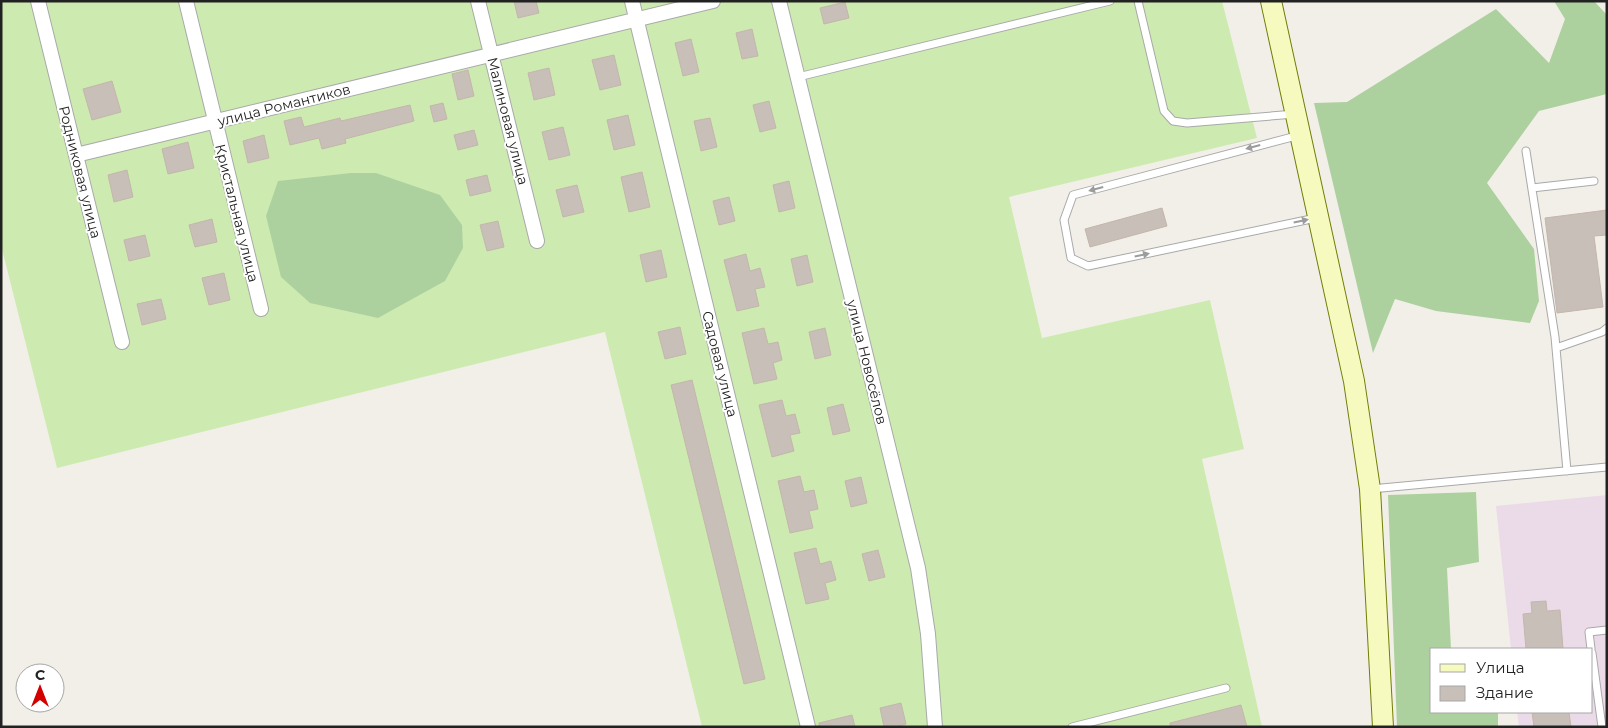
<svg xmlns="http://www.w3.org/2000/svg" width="1608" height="728" font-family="Montserrat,sans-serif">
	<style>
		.industrial { fill: #ebdbe8 }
		.grass { fill: #cdebb0 }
		.forest { fill: #add19e }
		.building { fill: #c7bfb8; stroke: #c4b6ab }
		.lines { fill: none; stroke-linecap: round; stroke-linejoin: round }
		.lane-casing { stroke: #a9a9a9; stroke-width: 9 }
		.street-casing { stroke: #a9a9a9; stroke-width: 16 }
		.secondary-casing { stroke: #707d05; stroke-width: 22 }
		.lane { stroke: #fff; stroke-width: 7 }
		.street { stroke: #fff; stroke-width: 14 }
		.secondary { stroke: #f7fabf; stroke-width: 20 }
		.oneway { fill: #9c9c9c }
		.labels { text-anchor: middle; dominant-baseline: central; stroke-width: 4; stroke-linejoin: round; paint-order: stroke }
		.street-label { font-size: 14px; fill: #222; stroke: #fff }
	</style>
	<rect width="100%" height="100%" fill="#f2efe9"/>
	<path class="industrial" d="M1607,495V727H1519L1517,712H1592V649H1511L1496,506Z"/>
	<path class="grass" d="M1,1H1222L1257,138L1009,197L1042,338L1210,300L1244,449L1202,459L1262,727H702L605,332L57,468L1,245Z"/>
	<path class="forest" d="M1554,1H1594L1607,15V94L1539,111L1487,183L1534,249L1539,301L1530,323L1436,311L1395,299L1373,353L1314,103L1347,102L1496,9L1549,63L1565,19Z
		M351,173H376L440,195L462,225L463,248L445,281L378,318L310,303L281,277L266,216L278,181Z
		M1476,492L1479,562L1447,568L1451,649H1432V712H1498V727H1397L1388,495Z"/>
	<path class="building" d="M514,1H536L539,13L518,18Z
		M845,2L849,18L824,24L820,8Z
		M752,29L758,56L742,59L736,33Z
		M691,39L699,72L683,76L675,43Z
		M614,55L621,85L600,90L592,60Z
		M549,68L555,95L534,100L528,73Z
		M468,70L474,96L458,100L452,74Z
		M112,81L121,112L92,120L83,89Z
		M769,101L776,128L760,132L753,105Z
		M443,103L447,119L434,122L430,106Z
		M410,105L414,121L345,139L346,143L322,149L319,138L290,145L284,121L301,117L304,127L340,118L341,121Z
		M628,115L635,145L614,150L607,120Z
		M710,118L717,147L701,151L694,121Z
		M563,127L570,155L549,160L542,132Z
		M474,130L478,145L458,150L454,135Z
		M264,135L269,158L248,163L243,141Z
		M188,142L194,168L168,174L162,149Z
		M127,170L133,197L114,202L108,175Z
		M642,172L650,207L629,212L621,177Z
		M487,175L491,191L470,196L466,180Z
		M789,181L795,208L779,212L773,185Z
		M577,185L584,212L563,217L556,190Z
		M729,197L735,221L719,225L713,201Z
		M1162,208L1167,226L1090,247L1085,229Z
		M1607,210V235L1594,236L1603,307L1557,313L1545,218Z
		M212,219L217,242L195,247L189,225Z
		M498,221L504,247L487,251L480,225Z
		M145,235L150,256L129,261L124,240Z
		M661,250L667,277L646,282L640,255Z
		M746,254L750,271L760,268L765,287L755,289L759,306L737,311L724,260Z
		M807,255L813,282L797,286L791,259Z
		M224,273L230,300L209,305L202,278Z
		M161,299L166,319L142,325L137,304Z
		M680,327L686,354L665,359L658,332Z
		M764,328L768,344L778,342L782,360L773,363L777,379L754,384L742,333Z
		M825,328L831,355L815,359L809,332Z
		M692,380L765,679L744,684L671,385Z
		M782,400L786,416L795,414L800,433L790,435L794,451L772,457L759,405Z
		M843,404L850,431L833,435L827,408Z
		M800,476L804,492L814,490L818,509L809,511L813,528L790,533L778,481Z
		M861,477L867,503L851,507L845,481Z
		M816,548L820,564L831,561L836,580L825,583L829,599L806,604L794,553Z
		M878,550L885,577L869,581L862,554Z
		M1546,601L1547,611L1560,610L1563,649H1526L1523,614L1532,613L1531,602Z
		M901,703L906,724L896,727H884L880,708Z
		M1241,705L1247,727H1170V723Z
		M1532,712H1569L1571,727H1534Z
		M852,715L855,727H819V723Z"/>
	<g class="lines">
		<g class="lane-casing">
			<path id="lane" d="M1138,1L1164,111L1173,121L1187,123L1295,114
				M798,77L1110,1
				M1300,135L1073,195L1064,220L1071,258L1088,266L1316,218
				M1526,151L1555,337L1567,471
				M1532,188L1594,181
				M1556,348L1602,332L1607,328
				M1371,489L1607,467
				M1591,649L1589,632L1607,630
				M1592,653L1602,727
				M1072,727L1226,688"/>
		</g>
		<g class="street-casing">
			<path id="street" d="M38,1L122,342
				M186,1L261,309
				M478,1L537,241
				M632,1L808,727
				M779,1L918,568L928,634L935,727
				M76,155L713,1"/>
		</g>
		<g class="secondary-casing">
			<path id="secondary" d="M1271,1L1354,381L1370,489L1383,727"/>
		</g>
		<use href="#lane" class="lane"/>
		<use href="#street" class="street"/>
		<use href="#secondary" class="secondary"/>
	</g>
	<defs><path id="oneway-solid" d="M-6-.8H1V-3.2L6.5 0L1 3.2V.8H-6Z" transform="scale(1.25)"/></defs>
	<g class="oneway">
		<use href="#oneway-solid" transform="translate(1253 147) rotate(165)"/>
		<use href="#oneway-solid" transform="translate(1096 189) rotate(165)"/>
		<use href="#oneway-solid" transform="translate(1301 221) rotate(-12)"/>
		<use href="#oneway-solid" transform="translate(1142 255) rotate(-12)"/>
	</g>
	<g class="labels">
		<g class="street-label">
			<text transform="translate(284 105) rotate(-14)">улица Романтиков</text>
			<text transform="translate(508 121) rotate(76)">Малиновая улица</text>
			<text transform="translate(80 172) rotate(76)">Родниковая улица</text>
			<text transform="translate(237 213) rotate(76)">Кристальная улица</text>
			<text transform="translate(867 362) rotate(76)">улица Новосёлов</text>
			<text transform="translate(720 364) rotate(76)">Садовая улица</text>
		</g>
	</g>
	<rect width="1608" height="728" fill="none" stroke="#222222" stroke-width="5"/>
	<rect x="1430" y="648" width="162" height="65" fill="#ffffff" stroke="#a7a7a7"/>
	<rect x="1440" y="664" width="25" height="8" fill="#f7fabf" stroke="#a7a7a7"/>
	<text x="1476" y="673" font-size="15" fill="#222222">Улица</text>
	<rect x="1440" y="686" width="25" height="15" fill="#c7bfb8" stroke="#a7a7a7"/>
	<text x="1476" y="698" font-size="15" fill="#222222">Здание</text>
	<g transform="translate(40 688)"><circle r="24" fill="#ffffff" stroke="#a7a7a7"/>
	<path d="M0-4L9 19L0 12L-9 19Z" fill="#d40000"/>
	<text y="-8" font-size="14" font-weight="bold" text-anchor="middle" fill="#222222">С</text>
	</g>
</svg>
